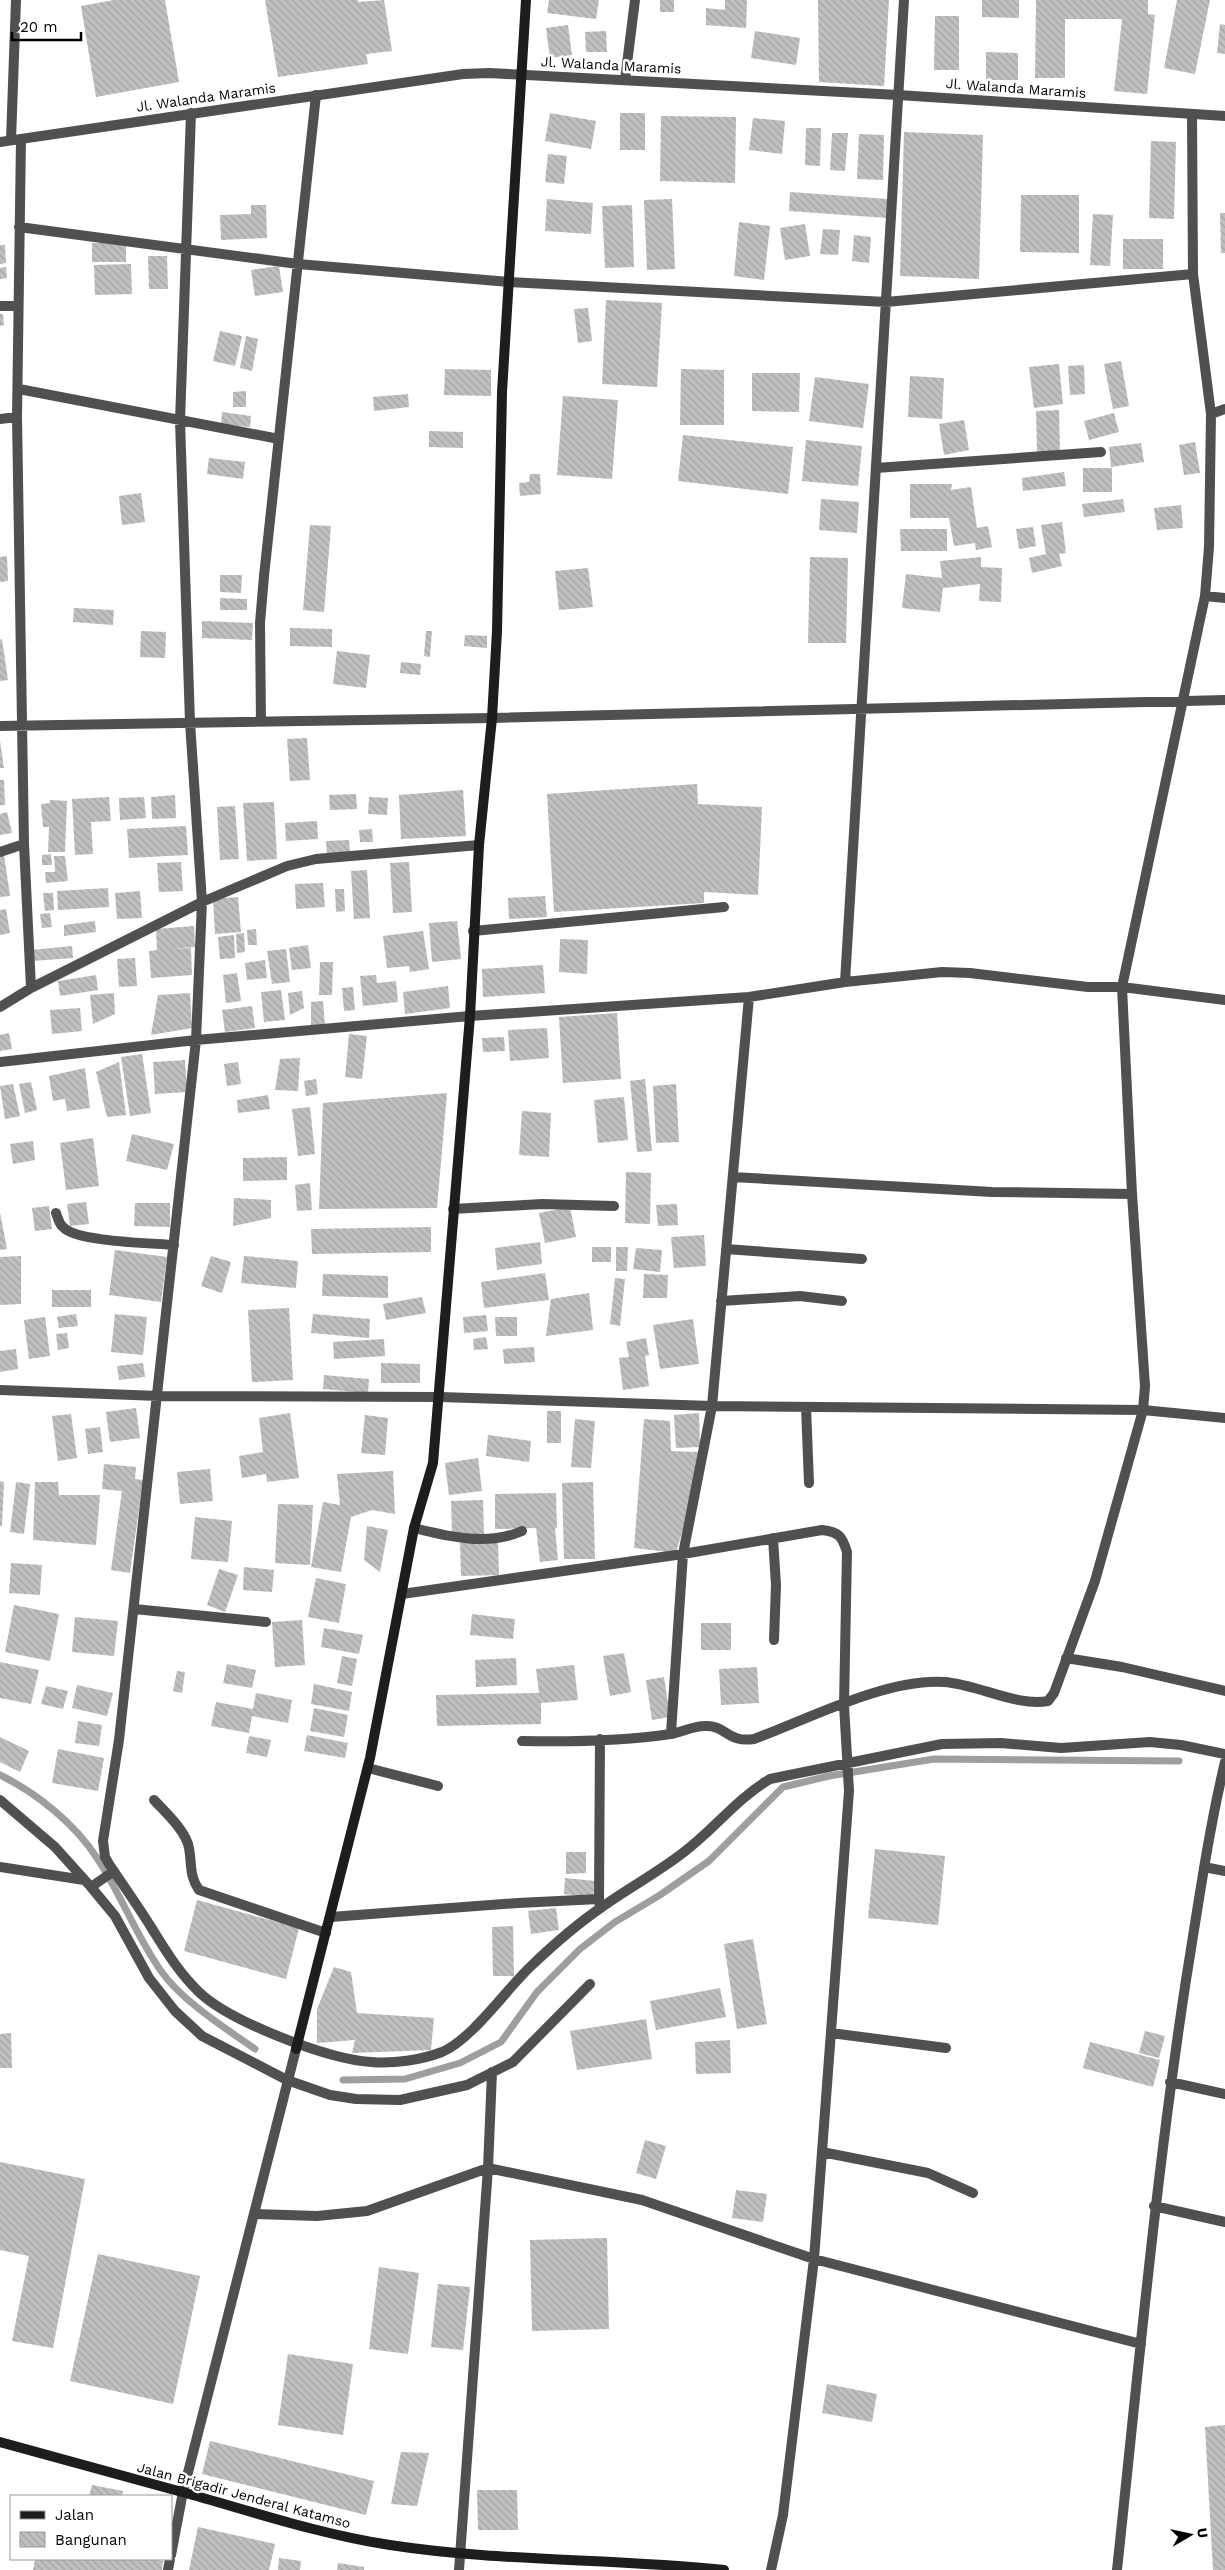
<svg xmlns="http://www.w3.org/2000/svg" width="1225" height="2570" font-family="'Work Sans',sans-serif">
	<style>
		.lines { fill: none; stroke-linecap: round; stroke-linejoin: round }
		.stream { stroke: #9e9e9e; stroke-width: 7 }
		.building { fill: url(#building-back-hatch) }
		.minor { stroke: #505050; stroke-width: 10 }
		.tertiary { stroke: #505050; stroke-width: 10 }
		.secondary { stroke: #1d1d1d; stroke-width: 10 }
		.labels { text-anchor: middle; dominant-baseline: central; stroke-width: 5; stroke-linejoin: round; paint-order: stroke }
		.street-label { font-size: 14px; fill: #000; stroke: #fff }
	</style>
	<defs>
		<pattern id="building-back-hatch" width="6" height="6" patternUnits="userSpaceOnUse" patternTransform="scale(1.25)"><rect width="6" height="6" fill="#c0c0c0"/><path d="M-1 5l2 2M0 0l6 6M5-1l2 2" fill="none" stroke="#a3a3a3"/></pattern>
	</defs>
	<rect width="100%" height="100%" fill="#fff"/>
	<g class="lines">
		<!-- stream -->
		<path class="stream" d="M0,1775C37,1793 75,1824 97,1858C121,1894 136,1936 161,1971C182,2001 225,2028 255,2049
			M343,2080L405,2079L460,2063L501,2042L537,1992L580,1949L615,1922L660,1895L709,1861L783,1787L829,1776L934,1759L1179,1761"/>
	</g>
	<!-- building -->
	<path class="building" d="M114,0H165L179,82L96,97L81,6Z
		M265,0H358V2L384,0L392,51L366,54L368,64L278,77Z
		M549,0H599L596,19L547,13Z
		M660,0H674V12H660Z
		M725,0H747L746,28L706,25V8L725,10Z
		M818,0H889L884,86L819,82Z
		M982,0H1019V18L982,17Z
		M1036,0H1148V14L1155,15L1147,94L1114,91L1122,19H1065V78H1035Z
		M1177,0H1210L1195,74L1164,68Z
		M935,16H959V70H934Z
		M1220,24L1225,25V54L1217,53Z
		M568,25L572,55L550,58L546,28Z
		M606,31L607,52H586L585,32Z
		M755,31L800,38L796,65L751,58Z
		M986,52L1018,53V80H986Z
		M550,113L596,121L591,149L545,141Z
		M620,113H645V150H620Z
		M661,116L736,117L735,183L660,181Z
		M753,118L785,121L782,154L749,150Z
		M806,128H821L820,166L805,165Z
		M904,132L983,135L979,279L900,276Z
		M832,133H848L845,171L830,170Z
		M859,134L884,135L883,180L857,179Z
		M1151,141L1176,142L1174,219L1149,218Z
		M548,154L567,156L564,184L545,182Z
		M790,192L888,199L887,218L789,211Z
		M1021,195H1079V253L1020,252Z
		M547,199L593,203L591,234L545,231Z
		M672,199L675,269L647,270L644,200Z
		M251,205H266L267,238L221,240L220,215L251,214Z
		M632,205L634,267L605,268L602,206Z
		M1220,213H1225V253H1221Z
		M1093,214L1113,215L1110,266L1090,265Z
		M739,222L770,226L764,280L734,276Z
		M805,224L810,256L785,260L780,228Z
		M823,229L840,230L838,255L820,254Z
		M854,235L871,237L869,263L852,261Z
		M1123,239H1163V269H1123Z
		M92,243H126V262H92Z
		M0,245H5L6,263L0,264Z
		M148,256H167L168,289H149Z
		M131,264L132,294L95,295L94,265Z
		M279,266L283,292L255,296L251,270Z
		M6,267L7,278L0,279V268Z
		M606,300L662,303L657,387L602,384Z
		M588,308L592,341L578,343L574,309Z
		M0,314H3L4,325L0,326Z
		M220,331L242,336L235,366L213,361Z
		M246,336L258,339L252,371L240,368Z
		M1121,361L1129,406L1113,409L1104,364Z
		M1059,364L1063,404L1034,408L1029,367Z
		M1084,365L1085,394L1070,395L1068,366Z
		M445,369L491,370V396L444,395Z
		M681,369L724,370V425H680Z
		M752,373H800L799,412L752,411Z
		M910,376L944,378L942,419L908,417Z
		M815,377L869,384L863,428L809,421Z
		M246,391V407H233V392Z
		M408,394L409,407L374,411L373,397Z
		M563,396L618,400L612,479L557,475Z
		M1059,410L1060,452H1037L1036,411Z
		M222,412L251,416L250,427L221,424Z
		M1114,413L1119,432L1089,440L1084,421Z
		M964,420L969,450L944,455L939,424Z
		M429,431L463,432V448L429,447Z
		M683,435L793,447L788,494L678,481Z
		M806,440L862,446L858,486L802,481Z
		M1195,442L1200,473L1184,475L1179,445Z
		M1141,443L1144,462L1111,467L1109,447Z
		M209,458L245,462L243,479L207,474Z
		M1083,468H1112V492H1083Z
		M1064,472L1066,486L1023,491L1022,478Z
		M530,474H540L541,494L520,496L519,483L529,482Z
		M910,484H952L951,490L971,487L977,528L988,526L992,547L976,550L975,543L954,546L949,518H910Z
		M141,493L145,522L122,525L119,496Z
		M821,499L859,502L857,533L819,530Z
		M1123,499L1125,512L1084,517L1082,504Z
		M1181,505L1183,528L1157,530L1154,508Z
		M1062,522L1066,553L1059,554L1062,566L1032,573L1029,558L1046,554L1041,525Z
		M310,525L331,526L324,612L303,610Z
		M1033,527L1036,546L1019,549L1016,529Z
		M900,529H947V551H901Z
		M7,556L8,581L0,582V557Z
		M810,557L848,558L846,643H808Z
		M981,557V567L1002,568L1001,602L979,601L980,584L943,588L940,612L902,608L906,574L942,578L940,561Z
		M588,568L593,607L559,610L555,571Z
		M220,575H242L241,593L220,592Z
		M220,598L247,599V610H220Z
		M74,608L114,610L113,625L73,622Z
		M202,621L253,623L252,640L202,638Z
		M290,628L332,629V647L290,646Z
		M141,631L166,632L165,658L140,657Z
		M426,631H432L430,657L424,656Z
		M465,635L487,636V648L464,646Z
		M2,639L8,680L0,681V640Z
		M337,651L370,655L366,688L333,684Z
		M401,662L421,664L420,675L400,673Z
		M307,738L310,780L290,781L287,739Z
		M0,741L4,768H0Z
		M0,780H4L5,805H0Z
		M697,784L698,804L762,807L758,895L704,892V903L554,912L547,794Z
		M463,790L466,836L401,839L399,795Z
		M356,794L357,809L330,810L329,795Z
		M175,795L176,818L152,819L151,797Z
		M109,797L111,821L91,822L93,854L75,855L72,799Z
		M144,797L146,818L120,820L119,798Z
		M369,797L388,798L387,815L368,814Z
		M50,800L67,801L65,852H48L49,827H43L41,804L50,803Z
		M274,802L277,859L247,861L243,803Z
		M235,806L239,859L220,860L217,807Z
		M7,812L12,833L0,835V814Z
		M317,821L318,839L286,841L285,823Z
		M186,826L188,855L129,858L127,829Z
		M372,829L373,842H360L359,830Z
		M349,840L350,853L327,855L326,841Z
		M51,854L52,865H42V855Z
		M4,855L10,896L0,897V856Z
		M54,856H65L68,881L46,883L45,872H55Z
		M181,862L183,891L159,892L157,863Z
		M409,862L412,912L393,913L390,863Z
		M367,870L370,918L354,919L351,871Z
		M323,883L325,907L296,909L295,884Z
		M108,888L109,907L58,910L57,891Z
		M335,889H344L345,911L336,912Z
		M140,891L142,918L117,919L115,893Z
		M43,893H53L54,910L45,911Z
		M545,896L547,917L509,919L508,898Z
		M238,897L241,932L215,934L213,899Z
		M6,909L10,933L0,935V910Z
		M50,913L52,927L42,928L40,914Z
		M95,921L96,932L64,936V925Z
		M457,921L461,959L432,962L429,923Z
		M194,926L195,947L169,949L191,948L192,975L151,978L149,951L157,950L156,929Z
		M256,929L257,945H248L247,930Z
		M423,931L429,969L410,972L409,966L387,968L383,936Z
		M244,933L245,952L237,953L236,934Z
		M234,935L235,958L220,959L218,937Z
		M560,939L588,940L587,974L559,972Z
		M308,945L311,968L292,970L289,948Z
		M72,946L73,958L32,961L31,950Z
		M286,949L290,982L272,984L267,951Z
		M135,958L137,986L119,987L117,959Z
		M265,960L267,978L247,980L245,963Z
		M320,962H333L332,995H319Z
		M543,965L545,993L483,997L482,969Z
		M237,973L241,1001L226,1003L223,975Z
		M96,975L98,990L60,996L58,981Z
		M376,975L377,983L396,981L398,1002L363,1006L360,976Z
		M448,986L450,1008L405,1014L403,992Z
		M353,987L355,1010L344,1011L342,988Z
		M281,990L285,1020L264,1022L261,992Z
		M302,991L304,1008L290,1015L288,993Z
		M114,993L115,1014L93,1024L90,995Z
		M190,993L192,1028L151,1035L158,995Z
		M323,1001L325,1026H311V1002Z
		M252,1006L255,1028L225,1032L222,1010Z
		M80,1008L82,1031L52,1034L50,1010Z
		M617,1013L621,1079L563,1083L559,1017Z
		M547,1028L549,1058L510,1061L508,1030Z
		M9,1033L12,1049L0,1051V1035Z
		M349,1034L367,1036L362,1079L345,1077Z
		M504,1037L505,1051L483,1052L482,1038Z
		M142,1054L151,1113L130,1116L121,1057Z
		M300,1058L298,1091L275,1090L280,1059Z
		M185,1060L187,1092L155,1094L153,1062Z
		M119,1062L126,1115L107,1117L96,1072Z
		M238,1062L241,1084L227,1086L224,1064Z
		M85,1068L90,1108L67,1111L65,1099L53,1101L49,1076Z
		M316,1079L318,1094L306,1096L304,1081Z
		M645,1079L652,1151L637,1152L630,1081Z
		M31,1082L37,1110L25,1113L19,1084Z
		M13,1084L20,1116L5,1119L0,1086Z
		M676,1084L679,1142L656,1143L653,1086Z
		M447,1093L437,1208L319,1209L323,1103Z
		M268,1095L270,1109L238,1113L237,1100Z
		M624,1097L628,1140L598,1143L594,1100Z
		M310,1107L315,1154L298,1156L292,1109Z
		M522,1111L551,1113L549,1157L519,1155Z
		M132,1134L174,1144L167,1170L126,1161Z
		M93,1138L99,1186L66,1190L60,1143Z
		M33,1141L35,1160L13,1164L10,1144Z
		M287,1157V1180L243,1181V1158Z
		M626,1172L651,1173L650,1224L625,1223Z
		M310,1183L312,1210L297,1211L295,1185Z
		M234,1198L271,1200V1218L233,1226Z
		M86,1202L89,1224L70,1226L67,1204Z
		M135,1203H170V1227L134,1226Z
		M677,1204L678,1225L658,1226L656,1205Z
		M49,1206L52,1229L35,1231L32,1208Z
		M570,1207L576,1237L545,1243L539,1213Z
		M0,1213L7,1249L0,1250Z
		M431,1227V1252L312,1254L311,1229Z
		M704,1235L706,1266L674,1268L671,1237Z
		M540,1242L542,1264L497,1270L495,1248Z
		M592,1247H611V1262H592Z
		M616,1247H628L627,1271H616Z
		M636,1248L662,1250L660,1272L633,1269Z
		M115,1250L167,1257L161,1302L109,1295Z
		M21,1256V1304L0,1305V1257Z
		M211,1256L231,1262L222,1293L201,1286Z
		M244,1256L298,1261L296,1288L241,1283Z
		M545,1273L549,1300L484,1308L481,1282Z
		M323,1274L388,1276V1298L322,1296Z
		M644,1274L668,1275L667,1298H643Z
		M615,1278L625,1279L620,1326L610,1324Z
		M52,1290H91V1307H52Z
		M589,1293L593,1330L546,1336L551,1299Z
		M422,1297L426,1313L386,1320L383,1304Z
		M289,1308L293,1380L252,1382L248,1310Z
		M76,1314L78,1326L59,1328L57,1317Z
		M115,1314L147,1317L143,1355L111,1352Z
		M313,1314L370,1319L369,1338L311,1333Z
		M486,1315L488,1331L464,1333L463,1317Z
		M45,1317L50,1356L29,1359L24,1320Z
		M495,1317H517V1336H496Z
		M693,1319L699,1364L660,1369L653,1325Z
		M67,1333L69,1348L58,1350L56,1334Z
		M486,1337L488,1349L474,1350L473,1339Z
		M646,1338L649,1355L645,1356L649,1386L623,1390L619,1358L629,1357L626,1342Z
		M384,1339L385,1356L334,1359L333,1342Z
		M534,1347L535,1362L504,1364L503,1349Z
		M16,1349L18,1369L0,1372V1351Z
		M143,1363L145,1377L119,1380L117,1366Z
		M381,1363L420,1364V1383H381Z
		M324,1375L369,1379L368,1393L323,1389Z
		M136,1408L140,1438L110,1442L106,1412Z
		M547,1411H561V1443H547Z
		M290,1413L299,1478L267,1482L266,1474L242,1478L239,1456L263,1452L259,1418Z
		M699,1413L700,1447L676,1448L674,1415Z
		M71,1414L77,1458L58,1461L52,1416Z
		M365,1415L388,1418L385,1455L361,1453Z
		M575,1419L595,1421L591,1468L571,1467Z
		M644,1419L670,1421L671,1451L698,1452L693,1493L676,1553L634,1548Z
		M100,1427L103,1452L88,1454L85,1429Z
		M488,1435L531,1441L529,1462L486,1456Z
		M478,1458L482,1491L449,1495L445,1463Z
		M104,1464L136,1467L135,1479L143,1480L130,1573L111,1570L122,1491L102,1489Z
		M210,1469L213,1501L180,1504L177,1472Z
		M393,1471L395,1514L372,1510L351,1517L341,1572L311,1567L323,1502L340,1505L337,1474Z
		M0,1481L4,1482L2,1526H0Z
		M16,1482L30,1484L24,1534L10,1532Z
		M35,1482H58L59,1495H100L96,1545L33,1540Z
		M593,1482L595,1559H564L562,1483Z
		M556,1493L557,1528H555L558,1560L540,1562L536,1528L495,1529V1494Z
		M483,1500L484,1534L452,1535L451,1501Z
		M278,1504L313,1505L310,1565L275,1563Z
		M195,1517L232,1521L228,1562L191,1559Z
		M367,1526L388,1530L380,1572L364,1560Z
		M498,1540L499,1575L461,1576L460,1541Z
		M11,1563L42,1565L40,1595L9,1593Z
		M244,1567L274,1570L272,1592L243,1590Z
		M219,1569L238,1575L225,1612L207,1605Z
		M316,1578L346,1584L339,1623L308,1617Z
		M14,1605L59,1614L50,1661L5,1652Z
		M472,1614L515,1619L513,1639L470,1635Z
		M75,1617L118,1621L114,1656L72,1652Z
		M302,1620L305,1665L275,1667L272,1622Z
		M701,1623H731V1650H701Z
		M324,1628L363,1635L359,1654L321,1647Z
		M624,1653L631,1692L610,1696L603,1656Z
		M342,1656L357,1659L352,1686L337,1683Z
		M516,1658L517,1685L476,1687L475,1660Z
		M0,1662L39,1670L31,1704L0,1698Z
		M227,1664L256,1670L252,1688L223,1683Z
		M574,1665L578,1700L541,1703V1724L437,1726L436,1695L539,1693L536,1669Z
		M757,1667L759,1703L721,1705L719,1669Z
		M177,1671L185,1672L182,1693L173,1691Z
		M664,1677L670,1717L652,1720L646,1680Z
		M314,1684L352,1692L349,1711L311,1704Z
		M77,1685L113,1693L107,1716L72,1708Z
		M46,1686L68,1691L63,1709L41,1704Z
		M256,1693L292,1700L288,1723L252,1716L249,1733L211,1726L216,1702L253,1709Z
		M314,1708L348,1715L344,1737L310,1731Z
		M78,1721L102,1725L99,1746L75,1743Z
		M307,1735L348,1743L345,1758L304,1751Z
		M249,1736L271,1740L267,1757L246,1753Z
		M0,1737L29,1751L20,1772L0,1762Z
		M58,1749L104,1758L98,1791L52,1783Z
		M875,1849L945,1856L938,1925L868,1918Z
		M566,1852H586V1873L566,1874Z
		M565,1878L595,1881L593,1897L564,1894Z
		M197,1900L299,1928L286,1979L184,1951Z
		M556,1908L559,1930L531,1934L528,1911Z
		M513,1926L514,1976H493L492,1927Z
		M753,1939L767,2024L737,2029L724,1944Z
		M334,1967L351,1972L357,2013L434,2018L431,2050L352,2053L355,2040L317,2043V2009Z
		M720,1988L726,2017L656,2030L650,2001Z
		M646,2019L652,2059L577,2070L570,2031Z
		M1145,2031L1165,2036L1159,2058L1139,2053Z
		M11,2033L12,2068H0V2034Z
		M730,2040L731,2073L696,2074L695,2042Z
		M1090,2042L1160,2060L1153,2087L1083,2068Z
		M645,2140L666,2146L656,2179L636,2173Z
		M0,2162L85,2179L53,2348L12,2341L29,2256L0,2250Z
		M736,2190L767,2194L763,2222L732,2218Z
		M607,2238L609,2329L532,2331L530,2240Z
		M98,2254L200,2276L173,2404L70,2381Z
		M379,2267L419,2273L408,2354L369,2349Z
		M438,2284L470,2287L463,2350L431,2347Z
		M288,2354L353,2364L343,2435L278,2425Z
		M827,2384L877,2394L872,2422L822,2413Z
		M1225,2425V2570H1213L1205,2427Z
		M210,2441L374,2481L366,2515L202,2474Z
		M401,2452L429,2453L417,2506L391,2504Z
		M92,2485L123,2491L122,2496H89Z
		M477,2490H517L518,2530H478Z
		M198,2527L275,2544L269,2570H189Z
		M279,2558L301,2561L300,2570H278Z
		M35,2559H149L163,2561L162,2570H33Z
		M338,2563L364,2567V2570H337Z"/>
	<g class="lines">
		<!-- minor -->
		<path class="minor" d="M625,80L635,0
			M191,113L180,421L190,722L202,902L196,1040L119,1740L103,1841L105,1857L109,1864C123,1885 138,1906 151,1927C166,1951 179,1973 199,1992C231,2022 327,2059 371,2062C393,2064 421,2060 442,2052C471,2040 506,1990 530,1967C552,1946 577,1924 602,1907C627,1889 655,1874 680,1855C712,1832 735,1800 770,1779L942,1744L1001,1743L1061,1748L1150,1742L1181,1745L1225,1754
			M21,139L17,417L24,844L31,988
			M11,140L16,0
			M19,227L298,264L509,282L886,302L1193,274
			M0,306H17
			M19,389L279,439
			M1211,414L1225,409
			M0,419L17,417
			M876,468L1101,452
			M1205,596L1225,598
			M261,722L260,623L264,576L316,95
			M0,726L492,718L1225,700
			M0,852L24,844
			M473,931L724,907
			M845,982L904,0
			M0,1007L31,988L202,902L287,866L316,859L479,845
			M0,1062L196,1040L470,1016L749,997L845,982L942,972L970,973L1088,987H1122L1225,1000
			M733,1177L992,1192L1132,1194
			M453,1209L542,1204L614,1206
			M56,1213C58,1218 59,1224 63,1227C76,1242 152,1243 174,1245
			M726,1249L862,1259
			M721,1301L800,1296L842,1301
			M0,1390L159,1396L440,1397L712,1406L1143,1410L1225,1418
			M806,1407L809,1483
			M414,1528C449,1537 488,1546 522,1531
			M773,1538L776,1585L774,1640
			M402,1594L683,1554L822,1530C839,1532 842,1536 847,1552L844,1705L849,1791L822,2152L814,2259L783,2515L771,2570
			M134,1609L266,1622
			M1066,1658L1122,1667L1225,1691
			M671,1733L683,1554L712,1406L749,997
			M522,1741C571,1742 623,1741 671,1734C682,1732 693,1726 705,1726C726,1725 727,1743 754,1739C808,1719 887,1678 944,1682C977,1684 1017,1707 1048,1701L1054,1693L1095,1581L1143,1410L1145,1386L1132,1194L1122,987L1205,596L1209,547L1211,414L1193,274L1192,114
			M368,1768L438,1786
			M0,1800L55,1847L91,1887L115,1916L149,1978L175,2011L202,2036L287,2080L330,2095L356,2099L400,2100L467,2085L513,2062L590,1984
			M154,1800C166,1813 186,1831 189,1848C192,1864 189,1876 199,1890L326,1933
			M0,1867L84,1880
			M1204,1867L1225,1871
			M91,1887L114,1871
			M599,1899L600,1739
			M331,1917L518,1903L599,1899L600,1908
			M831,2033L946,2048
			M1170,2082L1225,2094
			M822,2152L928,2173L973,2193
			M1154,2206L1225,2222
			M255,2214L317,2216L367,2211L488,2168L642,2200L814,2259L1141,2344
			M171,2555L183,2492
			M168,2570L170,2559
			M459,2570L488,2168L492,2072
			M1117,2570C1138,2373 1156,2176 1186,1980C1198,1907 1208,1833 1225,1762"/>
		<!-- tertiary -->
		<path class="tertiary" d="M0,142L463,74L489,73L898,95L1225,116
			M183,2492L296,2049"/>
		<!-- secondary -->
		<path class="secondary" d="M296,2049L370,1758L414,1528L433,1463L470,1016L479,845L492,718L497,631L502,392L526,0
			M0,2442C60,2459 121,2475 182,2492C251,2511 318,2534 390,2545C500,2562 613,2558 724,2570"/>
	</g>
	<g class="labels">
		<!-- street labels -->
		<g class="street-label">
			<text transform="translate(611 65) rotate(3)">Jl. Walanda Maramis</text>
			<text transform="translate(1016 88) rotate(4)">Jl. Walanda Maramis</text>
			<text transform="translate(206 97) rotate(-8)">Jl. Walanda Maramis</text>
			<text transform="translate(244 2495) rotate(15)">Jalan Brigadir Jenderal Katamso</text>
		</g>
	</g>
	<!-- legend -->
	<rect x="10" y="2495" width="162" height="65" fill="#ffffff" stroke="#999999"/>
	<rect x="20" y="2511" width="25" height="8" fill="#1d1d1d" stroke="#999999"/>
	<text x="55" y="2520" font-size="15" fill="#000000">Jalan</text>
	<rect x="20" y="2532" width="25" height="15" fill="url(#building-back-hatch)" stroke="#999999"/>
	<text x="55" y="2545" font-size="15" fill="#000000">Bangunan</text>
	<!-- north arrow -->
	<g transform="translate(1190 2535) rotate(81)" stroke="#ffffff" stroke-width="4" paint-order="stroke">
	<path d="M0-4L9 19L0 12L-9 19Z" fill="#000000"/>
	<text y="-8" font-size="14" font-weight="bold" text-anchor="middle" fill="#000000">U</text>
	</g>
	<!-- scale -->
	<path d="M12 32v8h69v-8" fill="none" stroke="#000000" stroke-width="2.5"/>
	<text x="20" y="32" font-size="15" fill="#000000" stroke="#ffffff" stroke-width="4" paint-order="stroke">20 m</text>
</svg>
